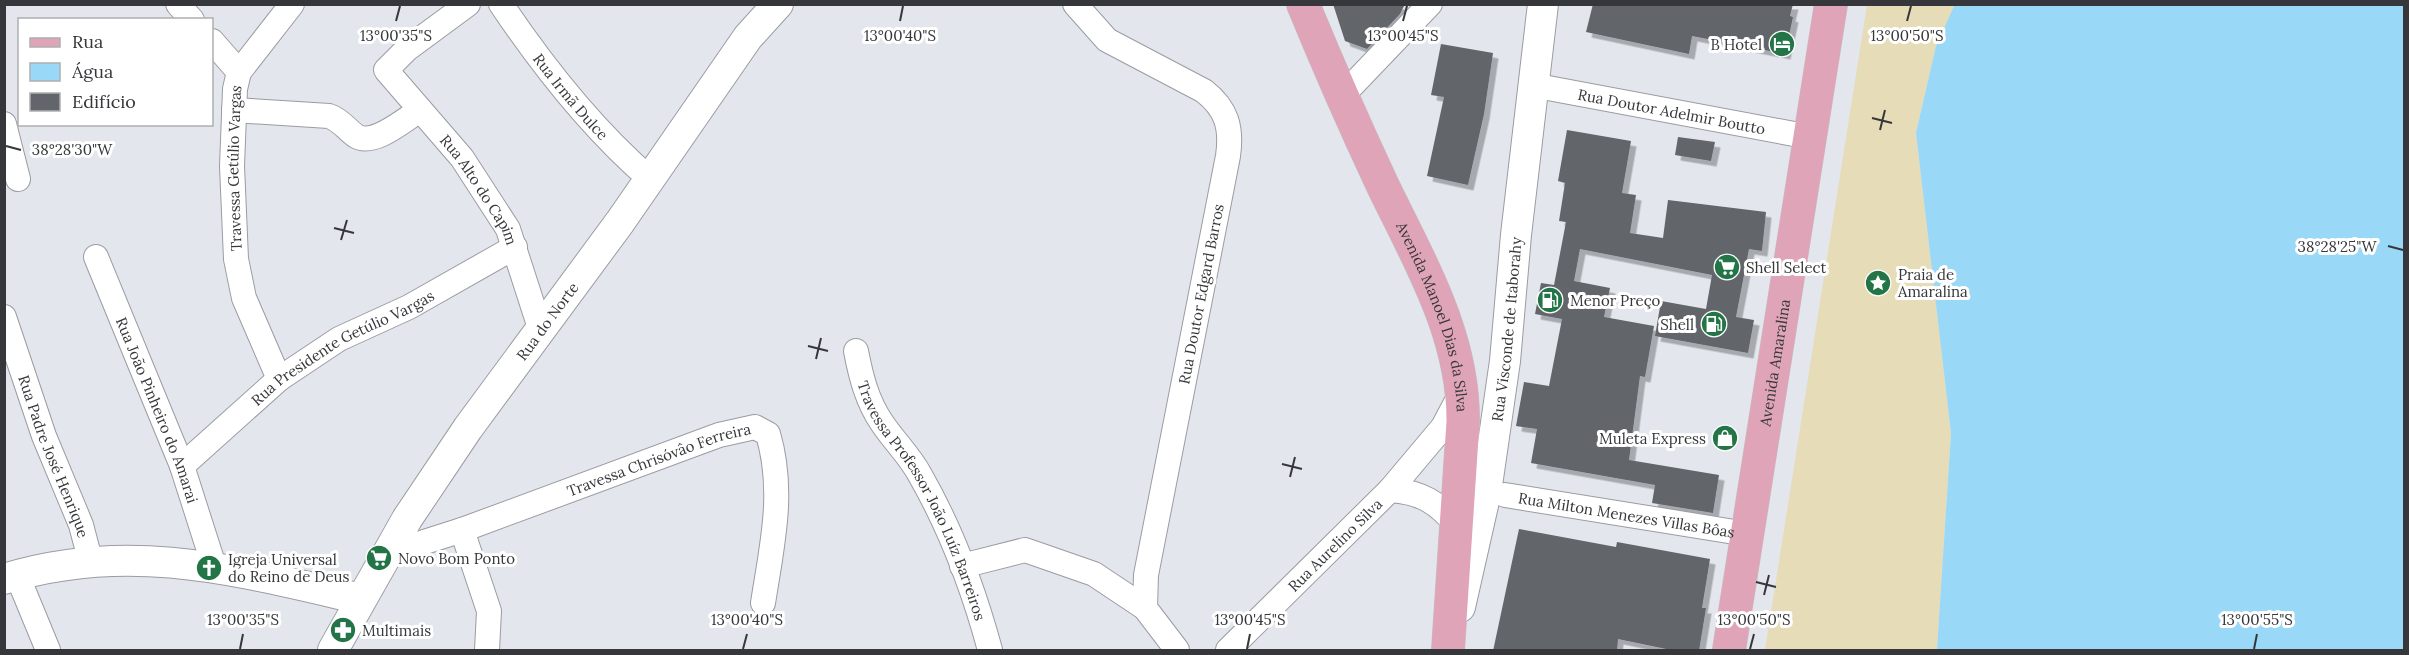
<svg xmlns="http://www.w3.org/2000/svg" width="2409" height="655" font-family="Lora,serif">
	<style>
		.sand { fill: #e6dcb7 }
		.water { fill: #9ad8f7 }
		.building { fill: #62656b; filter: url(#shadow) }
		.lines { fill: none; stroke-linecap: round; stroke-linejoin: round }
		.minor-casing { stroke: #999ca2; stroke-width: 26 }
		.tertiary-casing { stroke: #999ca2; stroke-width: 32 }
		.primary-casing { stroke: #c3c3c4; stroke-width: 34 }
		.minor { stroke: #fff; stroke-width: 24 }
		.tertiary { stroke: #fff; stroke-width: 30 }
		.primary { stroke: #dfa4b7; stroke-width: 33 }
		.ticks { fill: none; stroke: #36373a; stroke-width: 2 }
		.labels { text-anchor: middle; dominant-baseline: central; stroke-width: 6; stroke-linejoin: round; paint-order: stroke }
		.poi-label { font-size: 15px; fill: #36373a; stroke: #fff; text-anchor: start }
		.street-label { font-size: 15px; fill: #36373a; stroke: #fff }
		.ticks-label { font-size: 15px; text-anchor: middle; fill: #36373a; stroke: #fff; stroke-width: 6; stroke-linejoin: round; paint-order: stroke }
	</style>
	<defs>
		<filter id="shadow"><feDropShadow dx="5.5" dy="5.5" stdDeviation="0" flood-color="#0004"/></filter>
	</defs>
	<rect width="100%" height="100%" fill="#e3e6ed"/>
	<!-- sand -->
	<path class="sand" d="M1867,5H1955L1936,46L1916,133L1951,433L1937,650H1765Z"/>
	<!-- water -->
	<path class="water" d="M1955,4L2404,5V650H1937L1951,433L1916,133L1936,46Z"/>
	<!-- building -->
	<path class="building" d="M1333,4H1405L1400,14L1367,49L1345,41Z
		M1593,4H1793L1790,16L1793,17L1785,54L1692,36L1689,54L1586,32Z
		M1441,44L1493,53L1484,114L1468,185L1427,176L1444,97L1431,95Z
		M1567,130L1631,141L1622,193L1636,195L1630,233L1663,238L1668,200L1766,212L1762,251L1749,249L1736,317L1754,320L1748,353L1655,336L1661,301L1706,309L1712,275L1580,249L1574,281L1610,288L1604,317L1654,326L1645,377L1640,376L1629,460L1719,475L1713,513L1652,503L1655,485L1531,463L1537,429L1516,426L1524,382L1549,386L1562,319L1535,314L1541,283L1554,285L1566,222L1559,221L1565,183L1558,181Z
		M1678,137L1715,142L1711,161L1675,155Z
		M1519,529L1616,547L1617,542L1710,559L1702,608H1706L1699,651H1676L1618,639L1617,651H1493Z"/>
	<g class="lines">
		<!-- minor casing -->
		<g class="minor-casing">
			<g id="minor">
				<path d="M178,4L192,20"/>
				<path id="s1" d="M468,4L407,49L386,70L462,158L508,229L540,328"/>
				<path id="s2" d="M501,4C544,68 592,129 650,179"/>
				<path d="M1075,4L1107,40L1204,91C1227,109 1232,128 1228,156L1146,575L1145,608L1177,650"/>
				<path d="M212,41L239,72"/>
				<path id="s3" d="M1532,85L1810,137"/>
				<path d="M1341,97L1430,4"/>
				<path d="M234,110L329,116C341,120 346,129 356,136C374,147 405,119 420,110"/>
				<path d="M4,124L18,179"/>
				<path id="s4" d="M96,257L182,466L214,566"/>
				<path id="s5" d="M4,317L44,436L81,525L91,563"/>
				<path id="s6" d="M856,351C861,377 867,401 882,423C894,441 910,456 920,475C951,529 974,591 990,650"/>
				<path id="s7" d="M279,379L244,298L236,259L232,166L235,89L239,72L292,4"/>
				<path id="s8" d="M182,466L279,379L339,339L409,307L515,247"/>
				<path d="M1390,490C1421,492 1438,502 1458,527"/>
				<path id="s9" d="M1505,495L1747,534"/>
				<path d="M462,530L489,611L487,650"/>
				<path id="s10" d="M387,554L462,530L719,435L755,427L768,434C785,492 772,545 763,603"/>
				<path d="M962,566L1025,550L1094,574L1145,608"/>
				<path d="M17,575L48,650"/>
				<path id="s11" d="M1228,650L1390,490L1443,427L1461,393"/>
			</g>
		</g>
		<!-- tertiary casing -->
		<g class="tertiary-casing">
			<g id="tertiary">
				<path d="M4,579C129,540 239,571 361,599"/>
				<path id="s12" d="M1460,607L1486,492L1505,361L1516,235L1543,4"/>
				<path id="s13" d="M333,650L407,519L468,428L620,222L748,37L778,4"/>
			</g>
		</g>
		<!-- primary casing -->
		<g class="primary-casing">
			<g id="primary">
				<path id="s14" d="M1303,4C1328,65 1354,124 1382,184C1419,261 1464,335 1463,422L1448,650"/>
				<path id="s15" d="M1729,650L1831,4"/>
			</g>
		</g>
		<!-- minor -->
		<use href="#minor" class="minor"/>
		<!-- tertiary -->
		<use href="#tertiary" class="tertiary"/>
		<!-- primary -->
		<use href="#primary" class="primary"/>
	</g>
	<!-- ticks -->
	<path class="ticks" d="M396,21L400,6M900,21L903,6M1403,21L1407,6M1907,21L1911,6M1872,118L1892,123M1880,130L1885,110M6,146L21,150M334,228L354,233M341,240L347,220M2388,246L2403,250M808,346L828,351M816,359L821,338M1282,464L1302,469M1290,477L1295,457M1756,582L1776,587M1764,595L1769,575M240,649L243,634M743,649L747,634M1247,649L1250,634M1750,649L1754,634M2254,649L2257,634"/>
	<!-- icons -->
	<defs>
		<g id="hotel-disc" transform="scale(1.35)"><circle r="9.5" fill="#237547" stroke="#fff"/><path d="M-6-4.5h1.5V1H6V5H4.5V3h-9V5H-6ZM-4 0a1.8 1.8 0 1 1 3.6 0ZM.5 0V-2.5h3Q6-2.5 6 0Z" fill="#fff"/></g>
		<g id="supermarket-disc" transform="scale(1.35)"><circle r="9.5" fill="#237547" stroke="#fff"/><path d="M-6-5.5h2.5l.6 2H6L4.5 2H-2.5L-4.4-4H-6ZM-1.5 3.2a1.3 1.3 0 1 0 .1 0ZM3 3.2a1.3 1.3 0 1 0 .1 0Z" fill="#fff"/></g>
		<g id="sight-disc" transform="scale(1.35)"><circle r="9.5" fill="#237547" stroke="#fff"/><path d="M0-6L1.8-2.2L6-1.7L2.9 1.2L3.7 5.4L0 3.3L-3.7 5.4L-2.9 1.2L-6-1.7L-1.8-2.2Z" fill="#fff"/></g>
		<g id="fuel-disc" transform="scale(1.35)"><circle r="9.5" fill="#237547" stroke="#fff"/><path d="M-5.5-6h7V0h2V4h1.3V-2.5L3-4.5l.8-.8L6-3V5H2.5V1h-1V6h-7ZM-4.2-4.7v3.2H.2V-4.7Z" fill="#fff"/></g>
		<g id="shop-disc" transform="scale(1.35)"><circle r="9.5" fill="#237547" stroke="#fff"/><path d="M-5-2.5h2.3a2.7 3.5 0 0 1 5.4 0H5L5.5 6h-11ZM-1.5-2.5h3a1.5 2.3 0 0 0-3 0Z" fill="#fff"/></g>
		<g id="church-disc" transform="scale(1.35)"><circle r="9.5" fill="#237547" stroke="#fff"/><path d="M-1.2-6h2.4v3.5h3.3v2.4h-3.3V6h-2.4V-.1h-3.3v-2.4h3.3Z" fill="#fff"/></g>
		<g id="pharmacy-disc" transform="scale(1.35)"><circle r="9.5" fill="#237547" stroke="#fff"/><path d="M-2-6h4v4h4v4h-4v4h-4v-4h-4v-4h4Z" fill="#fff"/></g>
	</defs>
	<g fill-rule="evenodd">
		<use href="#hotel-disc" x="1782" y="44"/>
		<use href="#supermarket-disc" x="1727" y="267"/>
		<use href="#sight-disc" x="1878" y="283"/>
		<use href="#fuel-disc" x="1550" y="300"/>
		<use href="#fuel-disc" x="1714" y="324"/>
		<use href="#shop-disc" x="1725" y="438"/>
		<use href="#supermarket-disc" x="379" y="558"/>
		<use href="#church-disc" x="209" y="568"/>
		<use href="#pharmacy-disc" x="343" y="630"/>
	</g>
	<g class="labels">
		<!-- poi labels -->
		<g class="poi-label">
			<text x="1762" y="44" text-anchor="end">B Hotel</text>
			<text x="1746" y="267">Shell Select</text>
			<text x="1898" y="274">Praia de<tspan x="1898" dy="17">Amaralina</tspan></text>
			<text x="1570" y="300">Menor Preço</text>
			<text x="1694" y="324" text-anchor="end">Shell</text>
			<text x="1706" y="438" text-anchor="end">Muleta Express</text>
			<text x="398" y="558">Novo Bom Ponto</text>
			<text x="228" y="559">Igreja Universal<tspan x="228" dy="17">do Reino de Deus</tspan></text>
			<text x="362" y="630">Multimais</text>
		</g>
		<!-- street labels -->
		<g class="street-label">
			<text stroke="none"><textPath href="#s2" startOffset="116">Rua Irmã Dulce</textPath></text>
			<text stroke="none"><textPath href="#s3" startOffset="142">Rua Doutor Adelmir Boutto</textPath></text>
			<text stroke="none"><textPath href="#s7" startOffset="219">Travessa Getúlio Vargas</textPath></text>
			<text stroke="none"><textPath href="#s1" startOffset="258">Rua Alto do Capim</textPath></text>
			<text transform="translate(1201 294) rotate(-79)">Rua Doutor Edgard Barros</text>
			<text stroke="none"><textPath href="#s14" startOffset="340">Avenida Manoel Dias da Silva</textPath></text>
			<text stroke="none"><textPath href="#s13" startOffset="393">Rua do Norte</textPath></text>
			<text stroke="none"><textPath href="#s12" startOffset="282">Rua Visconde de Itaborahy</textPath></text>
			<text stroke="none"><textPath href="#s8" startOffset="201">Rua Presidente Getúlio Vargas</textPath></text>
			<text stroke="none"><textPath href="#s15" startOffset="291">Avenida Amaralina</textPath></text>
			<text stroke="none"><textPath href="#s4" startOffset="165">Rua João Pinheiro do Amarai</textPath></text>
			<text stroke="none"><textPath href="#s5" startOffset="148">Rua Padre José Henrique</textPath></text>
			<text stroke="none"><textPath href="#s10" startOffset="288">Travessa Chrisóvâo Ferreira</textPath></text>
			<text stroke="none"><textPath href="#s6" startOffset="165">Travessa Professor João Luíz Barreiros</textPath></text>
			<text stroke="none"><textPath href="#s9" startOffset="123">Rua Milton Menezes Villas Bôas</textPath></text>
			<text stroke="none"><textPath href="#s11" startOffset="150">Rua Aurelino Silva</textPath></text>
		</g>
	</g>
	<g class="ticks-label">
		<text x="396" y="41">13°00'35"S</text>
		<text x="900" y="41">13°00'40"S</text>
		<text x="1403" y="41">13°00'45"S</text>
		<text x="1907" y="41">13°00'50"S</text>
		<text x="72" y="155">38°28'30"W</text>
		<text x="2337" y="252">38°28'25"W</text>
		<text x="243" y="625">13°00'35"S</text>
		<text x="747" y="625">13°00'40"S</text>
		<text x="1250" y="625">13°00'45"S</text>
		<text x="1754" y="625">13°00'50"S</text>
		<text x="2257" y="625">13°00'55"S</text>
	</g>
	<!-- border -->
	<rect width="2409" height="655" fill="none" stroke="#36373a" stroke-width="12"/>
	<!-- legend -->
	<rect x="18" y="18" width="195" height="108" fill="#ffffff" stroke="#afafb0" stroke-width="1.5"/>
	<rect x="30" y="38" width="30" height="9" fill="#dfa4b7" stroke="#afafb0" stroke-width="1.5"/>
	<text x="72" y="48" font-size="18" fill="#36373a">Rua</text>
	<rect x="30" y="63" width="30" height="18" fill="#9ad8f7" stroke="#afafb0" stroke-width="1.5"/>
	<text x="72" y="78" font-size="18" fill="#36373a">Água</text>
	<rect x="30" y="93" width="30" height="18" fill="#62656b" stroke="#afafb0" stroke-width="1.5"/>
	<text x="72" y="108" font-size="18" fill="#36373a">Edifício</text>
</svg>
